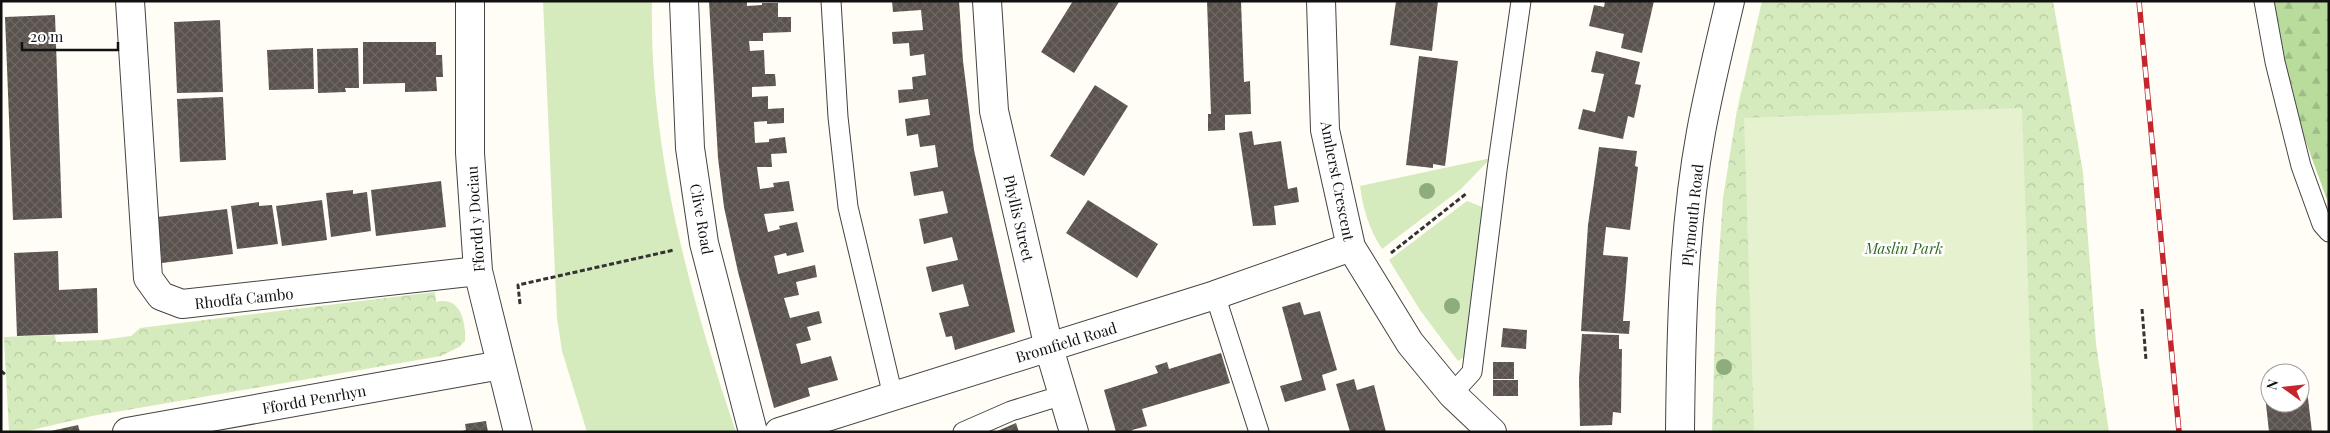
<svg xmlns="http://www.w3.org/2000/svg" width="2330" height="433" font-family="'Playfair Display',serif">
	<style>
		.grass { fill: #d5ebbd }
		.forest { fill: url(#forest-firs) }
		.park { fill: url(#park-crowns) }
		.pitch { fill: #e6f2cf }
		.building { fill: url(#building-cross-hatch) }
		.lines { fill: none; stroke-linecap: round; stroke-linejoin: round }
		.service-casing { stroke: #444; stroke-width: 21 }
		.minor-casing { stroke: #444; stroke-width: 30 }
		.path { stroke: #333; stroke-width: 3; stroke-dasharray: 5 2.5; stroke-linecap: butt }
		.service { stroke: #fff; stroke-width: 19 }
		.minor { stroke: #fff; stroke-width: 28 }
		.rail-casing { stroke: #c4262e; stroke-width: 5.5 }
		.rail { stroke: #fff; stroke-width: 4; stroke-dasharray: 11; stroke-linecap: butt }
		.tree { fill: #8dad7f }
		.labels { text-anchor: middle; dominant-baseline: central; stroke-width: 5; stroke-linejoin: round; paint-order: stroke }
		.street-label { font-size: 15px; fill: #111; stroke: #fff }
		.park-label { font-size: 15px; font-style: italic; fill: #2f6b1f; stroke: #fff }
	</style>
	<defs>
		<pattern id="forest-firs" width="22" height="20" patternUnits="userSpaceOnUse" patternTransform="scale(1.25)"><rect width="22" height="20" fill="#b9dc9c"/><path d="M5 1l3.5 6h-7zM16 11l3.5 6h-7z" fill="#9ebc85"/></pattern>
		<pattern id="park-crowns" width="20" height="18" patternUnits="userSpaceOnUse" patternTransform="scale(1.25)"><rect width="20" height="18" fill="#d5ebbd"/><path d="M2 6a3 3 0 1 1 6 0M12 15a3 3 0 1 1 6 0" fill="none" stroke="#b6c8a1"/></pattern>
		<pattern id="building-cross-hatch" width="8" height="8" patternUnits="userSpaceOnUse" patternTransform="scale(1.25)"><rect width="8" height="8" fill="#5a524d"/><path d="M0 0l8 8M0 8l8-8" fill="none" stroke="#6d6662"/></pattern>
	</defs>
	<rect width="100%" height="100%" fill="#fffdf5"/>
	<!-- grass -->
	<path class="grass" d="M543,1H652C649,148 689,294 736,432H587L562,351L557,318Z
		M1491,158L1461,189L1382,249C1369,229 1363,209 1360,186Z
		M1467,201L1485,208L1466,356L1458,361L1420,310L1389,260Z"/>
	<!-- forest -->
	<path class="forest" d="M2270,1H2329V205L2300,126Z"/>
	<!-- park -->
	<path class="park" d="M1762,1H2053L2083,173L2096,344L2109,432H1712L1716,299L1723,198L1737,110Z
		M435,292L436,302C461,296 466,322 465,341L459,347L441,356L92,416L23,432H9L4,337L55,335L56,342L101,340L131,336L140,328Z"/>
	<!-- pitch -->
	<path class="pitch" d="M2022,108L2033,432H1754L1744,118Z"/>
	<!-- building -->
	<path class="building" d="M709,1H747V6L762,5V3H778V17H791V32L763,33V41H749L750,51L764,50L765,74H775L776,86L752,87V97L768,96V109L784,108V123L767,124V121L754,122L755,143L769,142V139L785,137L787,153L771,154L772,167H757L760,189L774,187L773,183L789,181L794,211L764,214L768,232L780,229L779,226L797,222L804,252L787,256L786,253L774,256L778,274L815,265L817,277L796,282L799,295L784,298L790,318L819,311L822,323L807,327L811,340L796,344L799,354L801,364L831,356L838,380L808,388L810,396L774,408L738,272L724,207L718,158Z
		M892,1H959L963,61L974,150L1015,332L955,350L952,336L946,337L939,313L969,306L963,284L932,292L926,267L958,260L952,237L924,244L919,219L948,213L943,191L914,196L910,172L938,167L935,145L920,147L918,134L907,136L905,119L930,115L928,99L899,103L898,90L913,89L912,77L926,75L924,54L910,56L909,43L893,44L892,32L923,30L921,10L893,12Z
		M1073,1L1119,2L1074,73L1041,52Z
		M1207,1H1241L1244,82L1250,81L1251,114L1225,115V130L1208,131V114H1211Z
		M1396,1H1438L1432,51L1390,45Z
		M1605,1H1654L1642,53L1621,48L1624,34L1589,26L1594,5L1604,7Z
		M55,15L62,218L13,220L5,17Z
		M220,20L223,92L177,93L174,22Z
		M363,42H436V55H442L443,77H436L437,91L405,92V83L363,84Z
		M313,48L314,89L269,90L267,50Z
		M358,48L359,88H345L346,92L318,93L317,49Z
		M1596,51L1640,62L1635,84L1641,85L1634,118L1628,116L1623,139L1578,129L1583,109L1595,112L1604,74L1591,72Z
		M1419,56L1458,61L1445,166L1433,164V168L1406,165Z
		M1095,85L1128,106L1084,176L1050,156Z
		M223,97L226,160L180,162L177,99Z
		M1252,131L1254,145L1281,141L1288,189L1297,187L1299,202L1274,206L1276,225L1253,226L1239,133Z
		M1599,147L1637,151L1635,166L1638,167L1630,230L1606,227L1603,255L1628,257L1623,321H1630L1629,334L1581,331L1588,225Z
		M441,181L446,227L376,236L371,190Z
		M353,190V194L367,192L371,231L331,237L326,193Z
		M322,200L327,240L282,246L276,206Z
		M1088,200L1158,244L1137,278L1066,233Z
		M259,202V206L272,205L278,244L237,249L231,206Z
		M227,209L233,254L162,263L157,217Z
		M58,251L59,290L97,288L98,333L17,336L14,253Z
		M1300,302L1304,315L1320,311L1337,370L1322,375L1326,390L1285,402L1280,386L1302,380L1282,307Z
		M1503,328L1527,330L1526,349L1501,347Z
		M1582,334L1619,335V349H1622L1621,413L1613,412L1612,425L1580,426L1579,379Z
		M1221,353L1230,383L1142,409L1147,426L1132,430V432H1116L1104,390L1158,373L1155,366L1167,362L1169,369Z
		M1493,362H1514V379H1493Z
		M1354,379L1357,390L1374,385L1386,432H1350L1336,384Z
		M1493,380H1518V396H1493Z
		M2307,390L2312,432H2269L2265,395H2270V403H2300V391Z
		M486,421L488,432H459L466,430L465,424Z
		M1016,423L1019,432H995Z
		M78,425L80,432H51V431Z"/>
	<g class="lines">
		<!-- service casing -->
		<g class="service-casing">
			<path id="service" d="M831,1L838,117L848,207L893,396
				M2264,1L2275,62L2301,166L2322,224L2329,232
				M1215,295L1259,432
				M1452,394L1472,372L1497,170L1521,1
				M963,432L1011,411L1063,395"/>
		</g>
		<!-- minor casing -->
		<g class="minor-casing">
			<path id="minor" d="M130,1L148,278L161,296L182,304L478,271
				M470,1V153L478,271L518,432
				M684,1L690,148L704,243L753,432
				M987,1L994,111L1049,348L1074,432
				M1321,1L1325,130L1351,247L1410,343L1452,394L1492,432
				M127,432L501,365
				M779,432L1215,295L1351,247
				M1680,432C1681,332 1683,230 1701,132C1709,88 1720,44 1730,1"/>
		</g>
		<!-- path -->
		<path class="path" d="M1391,253L1467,193
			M520,304L518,285L674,250
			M2142,309L2146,360
			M1,371L6,375"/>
		<!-- service -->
		<use href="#service" class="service"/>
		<!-- minor -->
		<use href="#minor" class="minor"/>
		<!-- rail casing -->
		<g class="rail-casing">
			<path id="rail" d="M2139,1L2179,432"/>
		</g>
		<!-- rail -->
		<use href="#rail" class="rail"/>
	</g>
	<!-- trees -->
	<g class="tree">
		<circle cx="1427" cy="191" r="8"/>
		<circle cx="1452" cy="306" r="8"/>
		<circle cx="1724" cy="367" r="8"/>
	</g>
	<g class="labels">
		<!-- street labels -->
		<g class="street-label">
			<text transform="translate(1338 181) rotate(79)">Amherst Crescent</text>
			<text transform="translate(1692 215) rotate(-84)">Plymouth Road</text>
			<text transform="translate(1019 218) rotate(77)">Phyllis Street</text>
			<text transform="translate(475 219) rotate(-94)">Ffordd y Dociau</text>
			<text transform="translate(702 219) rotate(80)">Clive Road</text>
			<text transform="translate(244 298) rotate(-6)">Rhodfa Cambo</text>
			<text transform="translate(1066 342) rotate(-17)">Bromfield Road</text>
			<text transform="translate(314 399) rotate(-10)">Ffordd Penrhyn</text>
		</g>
		<!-- park labels -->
		<g class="park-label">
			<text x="1904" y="248">Maslin Park</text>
		</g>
	</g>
	<!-- border -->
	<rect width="2330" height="433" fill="none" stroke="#111111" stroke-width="5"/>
	<!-- north arrow -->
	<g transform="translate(2285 388) rotate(285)"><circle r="24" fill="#ffffff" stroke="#a0a0a0"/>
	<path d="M0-4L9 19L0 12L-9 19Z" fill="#c4262e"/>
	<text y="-8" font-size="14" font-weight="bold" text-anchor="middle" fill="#111111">N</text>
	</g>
	<!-- scale -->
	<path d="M22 42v8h96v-8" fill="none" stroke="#111111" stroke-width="2.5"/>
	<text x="30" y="42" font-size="15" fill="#111111" stroke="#ffffff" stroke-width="4" paint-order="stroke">20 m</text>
</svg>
